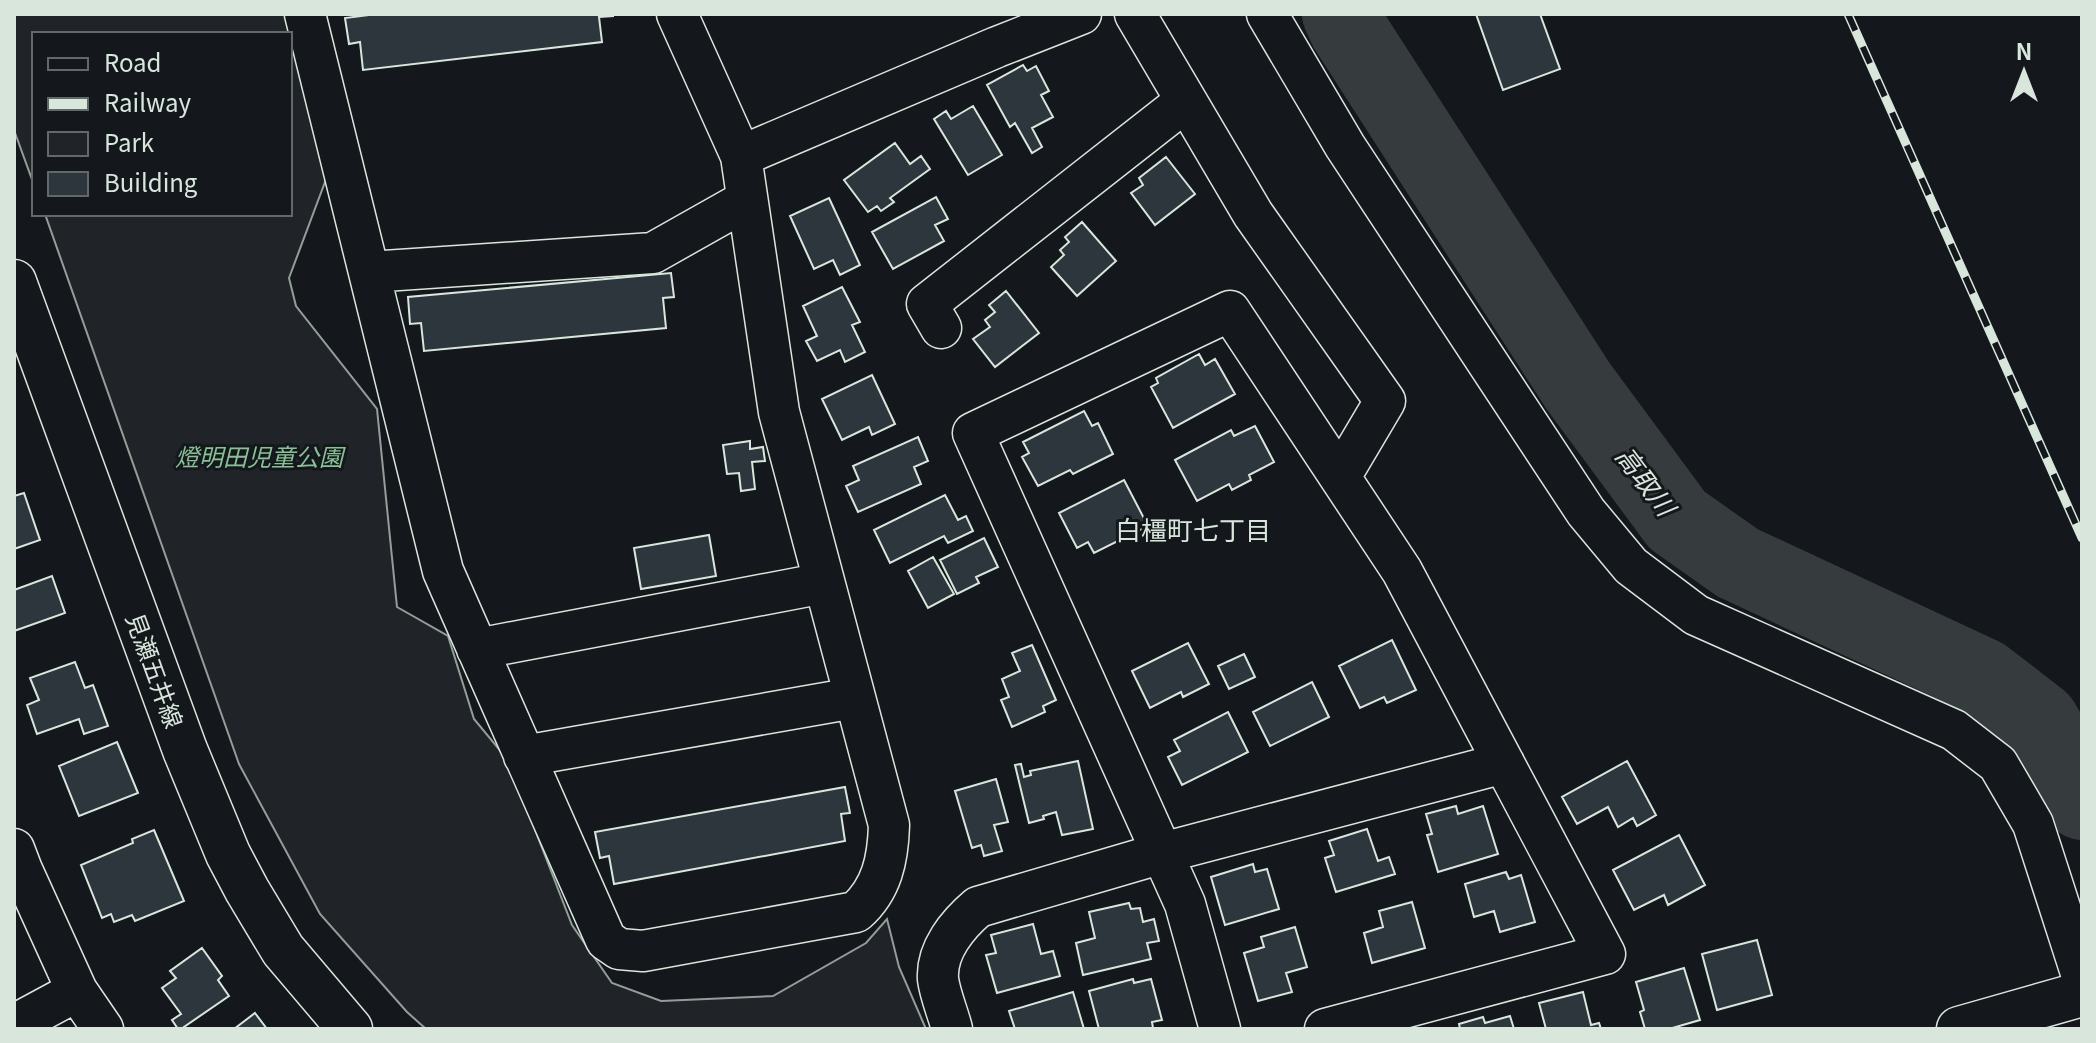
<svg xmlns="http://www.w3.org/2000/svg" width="2096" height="1043" font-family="Georgia,'Noto Sans JP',serif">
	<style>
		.green { fill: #202428; stroke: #939e99; stroke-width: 2 }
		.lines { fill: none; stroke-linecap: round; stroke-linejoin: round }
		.river { stroke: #363b3e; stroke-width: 78 }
		.building { fill: #2c363c; stroke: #d8e6dc; stroke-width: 2 }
		.street-casing { stroke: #d8e6dc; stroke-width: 43 }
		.secondary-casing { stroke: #d8e6dc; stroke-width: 47 }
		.street { stroke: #14181c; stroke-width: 40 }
		.secondary { stroke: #14181c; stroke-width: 44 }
		.rail-casing { stroke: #d8e6dc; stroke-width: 9 }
		.rail { stroke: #14181c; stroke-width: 6; stroke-dasharray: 18; stroke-linecap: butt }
		.labels { text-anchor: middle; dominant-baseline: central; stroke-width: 6; stroke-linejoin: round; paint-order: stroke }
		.park-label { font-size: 24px; font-style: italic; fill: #8ac095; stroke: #14181c }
		.street-label { font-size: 24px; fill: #d8e6dc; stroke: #14181c }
		.water-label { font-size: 26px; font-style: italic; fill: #d8e6dc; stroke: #14181c }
		.neighbourhood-label { font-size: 26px; fill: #d8e6dc; stroke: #14181c }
	</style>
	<rect width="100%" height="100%" fill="#14181c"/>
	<!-- green -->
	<path class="green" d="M14,14H293L326,134L325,182L289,278L296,306L377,409L397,607L448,636L474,719L508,760L572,925L612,983L661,1001L773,996L866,943L887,919L899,967L926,1029H426L407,1012L320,914L239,764L45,214H290V34H34V185L14,130Z"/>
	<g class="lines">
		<!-- river -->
		<path class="river" d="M1341,14L1348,29L1578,386L1677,520L1738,563L1983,677L2040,721L2074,779L2082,801"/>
	</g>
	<!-- building -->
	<path class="building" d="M377,14H613V16L599,17L602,42L363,70L360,42L349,44L345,18Z
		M1476,14H1540L1560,69L1503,90Z
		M1023,65L1027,71L1036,66L1049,91L1041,95L1053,117L1032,128L1042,147L1032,153L1015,123L1010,127L987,85Z
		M973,106L1002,155L968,175L934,119L946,111L951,119Z
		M895,143L910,164L921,156L930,169L890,198L894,202L881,211L877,206L868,212L844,180Z
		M1166,157L1195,194L1155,225L1131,193L1143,185L1139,178Z
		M936,197L948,219L935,225L944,241L893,269L872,232Z
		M829,198L860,265L840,275L833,260L814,269L790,216Z
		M1082,222L1116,261L1077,296L1051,267L1064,255L1060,250L1069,242L1065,237Z
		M671,273L674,297L663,298L666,328L424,351L421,323L410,324L408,297Z
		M842,287L860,322L852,325L865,352L845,362L840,350L817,361L806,341L817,336L803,306Z
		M1006,291L1039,333L995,367L973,339L990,327L985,320L995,312L989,305Z
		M1199,354L1205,365L1215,359L1235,394L1173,428L1151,387L1158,383L1156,378Z
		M872,375L895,424L872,435L869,427L842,440L822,399Z
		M1084,411L1092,426L1098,423L1113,454L1073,474L1070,470L1038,486L1022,457L1029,453L1023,442Z
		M1255,426L1274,462L1249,475L1251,480L1232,490L1229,484L1197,501L1175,460L1231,430L1234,436Z
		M918,437L928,461L914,467L921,484L858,512L846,486L859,480L853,466Z
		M750,441V449L763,447L765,461L752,462L755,489L741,491L739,473L727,474L723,445Z
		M1124,480L1148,526L1094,553L1088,542L1077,548L1059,513Z
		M24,493L40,540L14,549V496Z
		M945,495L958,520L966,516L973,531L948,543L944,536L890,563L874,530Z
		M709,535L716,576L641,589L634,548Z
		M984,538L998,567L976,577L979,583L957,594L940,560Z
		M933,557L954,594L928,608L908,571Z
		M52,576L65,613L14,631V590Z
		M1392,640L1416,690L1387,703L1384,697L1360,708L1339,666Z
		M1188,643L1209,684L1183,697L1181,692L1150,708L1132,671Z
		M1032,645L1056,700L1043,706L1045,712L1012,727L1001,700L1009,697L1002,679L1020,671L1012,653Z
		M1244,654L1255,677L1229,689L1218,666Z
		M75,662L85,688L93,685L108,726L84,734L79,719L37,734L27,705L39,700L30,678Z
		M1312,682L1329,717L1270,746L1253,712Z
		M1228,712L1248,752L1182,785L1168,757L1180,751L1174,740Z
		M117,742L138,793L79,816L59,766Z
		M1078,761L1093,829L1062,835L1056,812L1043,816L1044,819L1029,823L1015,765L1021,764L1024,777L1031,775L1030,771Z
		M1627,761L1656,815L1637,826L1633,818L1618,827L1608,807L1577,824L1562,797Z
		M996,779L1008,822L994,825L1002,851L984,856L981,845L972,848L955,791Z
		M845,787L850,813L841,814L845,841L614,884L609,856L600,858L595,832Z
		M1456,806L1458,814L1483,806L1498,854L1438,872L1427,835L1432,834L1426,814Z
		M1367,829L1378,861L1389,857L1395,874L1336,892L1325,858L1334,855L1329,841Z
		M154,830L184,901L135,921L132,915L114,922L111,914L102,918L81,865L133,843L132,839Z
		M1679,835L1705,885L1668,905L1664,895L1634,910L1613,870Z
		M1253,864L1255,872L1267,869L1279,909L1225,925L1211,877Z
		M1506,872L1509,879L1521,875L1535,922L1500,932L1494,911L1474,917L1465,884Z
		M1412,902L1425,948L1372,963L1364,933L1383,927L1379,911Z
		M1129,903L1131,909L1140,908L1143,922L1154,919L1159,941L1147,943L1151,959L1083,975L1076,943L1095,938L1089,912Z
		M1033,924L1041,954L1053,951L1060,976L997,993L986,955L996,953L991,935Z
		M1295,927L1307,967L1286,973L1292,992L1258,1001L1244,953L1264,947L1261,937Z
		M1757,940L1772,995L1717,1010L1702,954Z
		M202,948L222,976L218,980L229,996L181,1029H178L172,1020L181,1014L162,988L176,978L170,971Z
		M1684,968L1700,1020L1669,1029H1645L1640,1012L1644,1010L1636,982Z
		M1133,979L1134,983L1151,979L1162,1020L1152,1022L1153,1028L1150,1029H1099L1089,991Z
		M1073,992L1084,1029H1015L1009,1011Z
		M1583,992L1591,1025L1599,1023L1601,1029H1546L1539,1003Z
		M255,1013L267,1029H234Z
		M1510,1016L1514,1029H1460L1459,1024L1483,1017L1485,1023Z"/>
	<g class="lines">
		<!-- street casing -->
		<g class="street-casing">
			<path id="street" d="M305,14L443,571L606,940L619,949L643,951L856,912C882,889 888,859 889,825L779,412L741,156L677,14
				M1135,14L1253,214L1385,401L1340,477
				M1267,14L1345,146L1586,512L1631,566L1696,615L1954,730L1998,764L2033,824L2082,976
				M741,156L997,47L1081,14
				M369,272L653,253L747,200
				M941,328L927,304L1186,101
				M477,649L824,583
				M524,756L854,698
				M14,849L22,870L77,991L103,1029
				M14,1025L77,991
				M952,1029C948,1013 940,995 938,979C936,950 958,924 978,907L1162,853L1504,763
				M1220,1029L1185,904L973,433L1230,311L1402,571L1605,954L1325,1029"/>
		</g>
		<!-- secondary casing -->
		<g class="secondary-casing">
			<path id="secondary" d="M14,282L185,750L228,854L247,890L283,950L350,1029
				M1959,1029L2082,994"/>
		</g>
		<!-- street -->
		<use href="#street" class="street"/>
		<!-- secondary -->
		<use href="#secondary" class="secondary"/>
		<!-- rail casing -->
		<g class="rail-casing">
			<path id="rail" d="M1848,14L2082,538"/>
		</g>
		<!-- rail -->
		<use href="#rail" class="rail"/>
	</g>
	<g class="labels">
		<!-- park labels -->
		<g class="park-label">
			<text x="259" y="455">燈明田児童公園</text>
		</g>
		<!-- street labels -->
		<g class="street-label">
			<text transform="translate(156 670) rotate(70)">見瀬五井線</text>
		</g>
		<!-- water labels -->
		<g class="water-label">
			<text transform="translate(1647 480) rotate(53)">高取川</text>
		</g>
		<!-- neighbourhood labels -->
		<g class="neighbourhood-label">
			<text x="1193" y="528">白橿町七丁目</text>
		</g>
	</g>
	<!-- border -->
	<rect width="2096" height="1043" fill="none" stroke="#d8e6dc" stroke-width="32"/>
	<!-- legend -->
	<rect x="32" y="32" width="260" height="184" fill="#14181c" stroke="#626a69" stroke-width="2"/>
	<rect x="48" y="58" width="40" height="12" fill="#14181c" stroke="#626a69" stroke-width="2"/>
	<text x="104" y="72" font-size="24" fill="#d8e6dc">Road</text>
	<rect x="48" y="98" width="40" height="12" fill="#d8e6dc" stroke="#626a69" stroke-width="2"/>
	<text x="104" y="112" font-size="24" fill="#d8e6dc">Railway</text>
	<rect x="48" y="132" width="40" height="24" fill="#202428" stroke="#626a69" stroke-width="2"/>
	<text x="104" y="152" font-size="24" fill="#d8e6dc">Park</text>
	<rect x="48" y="172" width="40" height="24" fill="#2c363c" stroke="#626a69" stroke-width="2"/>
	<text x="104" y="192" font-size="24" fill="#d8e6dc">Building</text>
	<!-- north arrow -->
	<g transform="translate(2024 72)" stroke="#14181c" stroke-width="6" paint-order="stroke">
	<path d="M0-6L14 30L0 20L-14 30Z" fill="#d8e6dc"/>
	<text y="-12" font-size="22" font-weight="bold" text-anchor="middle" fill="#d8e6dc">N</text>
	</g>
</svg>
